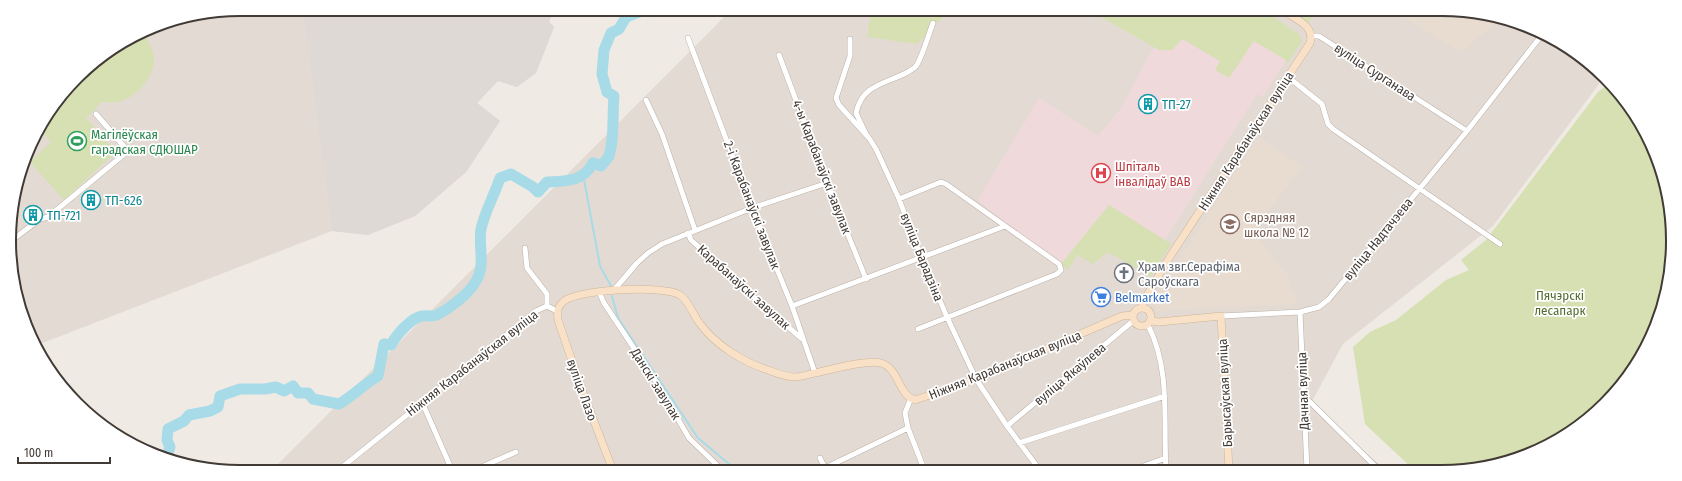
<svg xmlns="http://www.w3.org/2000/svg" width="1682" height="481" font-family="'Fira Sans Condensed',sans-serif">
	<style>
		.residential { fill: #e3dbd3 }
		.industrial { fill: #dfd9d6 }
		.education { fill: #e8dcd0 }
		.medical { fill: #f0d9db }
		.green { fill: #d6e0b2 }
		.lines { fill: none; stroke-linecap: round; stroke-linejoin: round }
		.stream { stroke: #a7dbe7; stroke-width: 2 }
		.river { stroke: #a7dbe7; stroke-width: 11 }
		.minor-casing { stroke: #bab0a8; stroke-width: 6 }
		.secondary-casing { stroke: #ceb59b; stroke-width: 8 }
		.minor { stroke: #fff; stroke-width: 5 }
		.secondary { stroke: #f8e1c7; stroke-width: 7 }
		.labels { text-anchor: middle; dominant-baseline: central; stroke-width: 3.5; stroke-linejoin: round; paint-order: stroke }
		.street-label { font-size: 13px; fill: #423a35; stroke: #fff }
		.culture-label { font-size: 13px; fill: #0d838f; stroke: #fff; text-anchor: start }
		.leisure-label { font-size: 13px; fill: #27864d; stroke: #fff; text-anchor: start }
		.health-label { font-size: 13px; fill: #be3a42; stroke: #fff; text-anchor: start }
		.education-label { font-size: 13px; fill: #785e54; stroke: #fff; text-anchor: start }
		.worship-label { font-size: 13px; fill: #5b616d; stroke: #fff; text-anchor: start }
		.park-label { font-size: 13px; fill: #546c30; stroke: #fff }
		.shop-label { font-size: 13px; fill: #366cbe; stroke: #fff; text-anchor: start }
		.rim { fill: none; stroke: #423a35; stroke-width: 2 }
	</style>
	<rect width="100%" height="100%" fill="#f0eae5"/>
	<!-- residential -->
	<path class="residential" d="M241,9L554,10L549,22L554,27L536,73L517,87L498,81L477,103L500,121L466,172L415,216L368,235L332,231L40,344L36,340L17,301L10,225L33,138L88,67L152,27Z
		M730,11L1486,13L1570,48L1602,80L1493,226L1343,344L1310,405L1386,470L274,468Z"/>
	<!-- industrial -->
	<path class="industrial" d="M301,9L554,10L549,22L554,27L536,73L517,87L498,81L477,103L500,121L466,172L415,216L368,235L332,231L305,26Z"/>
	<!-- education -->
	<path class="education" d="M1396,13H1486L1500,19L1461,52Z
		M1258,137L1303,167L1263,216L1253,232L1288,276L1292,293L1295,294L1298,300L1294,304L1158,311L1151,303Z"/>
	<!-- medical -->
	<path class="medical" d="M1177,29L1236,67L1254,40L1286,60L1263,97L1257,94L1165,240L1109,205L1061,264L1003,222L978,200L1039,98L1098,136L1122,107L1152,50L1165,45Z"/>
	<!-- green -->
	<path class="green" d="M871,11L948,12L917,44L867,37Z
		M1092,12L1267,13L1299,34L1302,41L1287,64L1286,60L1254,41L1229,78L1215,70L1220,61L1182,39L1172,50H1159Z
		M1291,13H1315L1308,23Z
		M143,33C148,40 153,49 154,58C155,77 136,98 118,102C113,103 107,102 102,102L86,118L116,152L64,200L30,162L51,142L40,129L88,67Z
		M1607,85L1634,112L1669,195V285L1642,356L1594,414L1544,448L1471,470H1414L1365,424L1353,347L1370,332L1396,320L1446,280L1469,270L1461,260L1486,240L1598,92Z
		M1109,205L1171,244L1151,277L1108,252L1093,264L1077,255L1068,270L1061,264Z"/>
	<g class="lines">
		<!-- stream -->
		<path class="stream" d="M583,174L600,266L611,286
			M612,296L618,318L698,438L735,469"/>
		<!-- river -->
		<path class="river" d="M725,11H726
			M167,456L170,447L167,440L168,429L184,421L189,415L210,411L218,407L220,396L240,389H265L276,387L284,391L293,386L298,393H308L313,399L339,404C353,396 364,384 378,376L384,344L391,345C396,335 411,318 422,316C427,315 432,317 437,315C450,308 469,294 476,281C486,265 478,246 481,229C485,211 494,196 500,178L511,174L533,187L538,192L547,182C566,181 583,182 593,163L601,166C603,163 607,160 609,156C615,137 612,116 614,96L607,92L602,74L604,50L611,33L619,29L626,17L644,10"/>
		<!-- minor casing -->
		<g class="minor-casing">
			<path id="minor" d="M1313,36H1319L1467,131
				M688,38L752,208L792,306L815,373
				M850,39V56L836,98L839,105L869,138L876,149L899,199L921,257L947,317L976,379L1007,426L1039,469
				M779,55L827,183L866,279
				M1288,77L1322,104L1328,124L1333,129L1500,244
				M646,100L662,134L695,230
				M866,134L856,113C862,85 884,84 906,73C909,71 914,69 916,66C922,58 929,33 933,23
				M899,199L941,182L946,184L1059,264L1061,270L1057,274L918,329
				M688,233L691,240L757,300L801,338
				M11,241L40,219L48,217L128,151L96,114
				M525,248L527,268L547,294V306
				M613,291L637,263L648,253L662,244L752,208L827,183
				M599,292L604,303L657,383L689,438L721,469
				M792,306L1005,226
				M1300,312L1307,470
				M1221,316L1300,312L1319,307L1329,299L1467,131L1541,36
				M1148,325C1171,370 1163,421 1166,469
				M1303,395L1379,470
				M911,398L905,413L908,428L924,469
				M422,402L451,468
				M1007,426L1133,321
				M1019,443L1165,396
				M820,458L825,468L908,428
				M341,468L536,311L547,306L557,311
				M479,468L516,452
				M1135,469L1166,458"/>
		</g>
		<!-- secondary casing -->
		<g class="secondary-casing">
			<path id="secondary" d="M1133 317a9 9 0 1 1 18 0a9 9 0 1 1-18 0Z
				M1142,308L1143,302L1171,255L1310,43C1315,27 1298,20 1287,13
				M1151,321L1159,322L1221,316L1229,470
				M612,468L582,390L558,320C557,313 557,306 564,301C579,289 664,285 680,295C689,301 694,317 701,325C716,345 742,361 765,369C774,372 785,377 795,377C802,377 809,374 815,373C829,370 869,359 881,363C899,368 898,395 915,400L976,379L1122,316L1133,315"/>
		</g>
		<!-- minor -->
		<use href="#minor" class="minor"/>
		<!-- secondary -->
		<use href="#secondary" class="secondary"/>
	</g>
	<!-- icons -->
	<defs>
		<g id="building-ring" transform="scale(1)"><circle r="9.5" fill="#fff" stroke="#0f9aa8" stroke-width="1.5"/><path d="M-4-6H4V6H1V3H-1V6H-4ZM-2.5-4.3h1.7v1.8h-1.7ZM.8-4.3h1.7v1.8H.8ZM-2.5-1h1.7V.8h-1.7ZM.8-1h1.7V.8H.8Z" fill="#0f9aa8"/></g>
		<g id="stadium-ring" transform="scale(1)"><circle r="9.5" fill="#fff" stroke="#2e9e5b" stroke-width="1.5"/><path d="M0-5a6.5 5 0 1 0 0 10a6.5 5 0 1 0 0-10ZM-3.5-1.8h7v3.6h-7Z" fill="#2e9e5b"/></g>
		<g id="hospital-ring" transform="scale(1)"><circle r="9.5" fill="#fff" stroke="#e0444e" stroke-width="1.5"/><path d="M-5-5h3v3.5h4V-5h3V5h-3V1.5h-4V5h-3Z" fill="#e0444e"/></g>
		<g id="school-ring" transform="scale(1)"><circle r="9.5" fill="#fff" stroke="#8d6e63" stroke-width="1.5"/><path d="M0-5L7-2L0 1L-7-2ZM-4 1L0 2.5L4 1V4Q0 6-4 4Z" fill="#8d6e63"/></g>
		<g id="church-ring" transform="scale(1)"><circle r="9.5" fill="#fff" stroke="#6b7280" stroke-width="1.5"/><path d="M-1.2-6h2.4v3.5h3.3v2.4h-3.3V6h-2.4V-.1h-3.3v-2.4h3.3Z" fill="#6b7280"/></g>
		<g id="supermarket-ring" transform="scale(1)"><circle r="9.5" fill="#fff" stroke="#3f7fe0" stroke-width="1.5"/><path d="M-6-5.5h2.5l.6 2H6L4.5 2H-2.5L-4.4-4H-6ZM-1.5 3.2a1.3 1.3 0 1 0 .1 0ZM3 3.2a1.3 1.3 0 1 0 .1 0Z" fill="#3f7fe0"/></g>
	</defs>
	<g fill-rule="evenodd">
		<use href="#building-ring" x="1148" y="104"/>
		<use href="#stadium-ring" x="77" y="141"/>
		<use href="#hospital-ring" x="1101" y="173"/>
		<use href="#building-ring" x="91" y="200"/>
		<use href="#building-ring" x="33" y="215"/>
		<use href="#school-ring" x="1230" y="224"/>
		<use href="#church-ring" x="1124" y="273"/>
		<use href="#supermarket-ring" x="1101" y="297"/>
	</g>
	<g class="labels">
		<!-- street labels -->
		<g class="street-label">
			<text transform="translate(1375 72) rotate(33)">вуліца Сурганава</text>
			<text transform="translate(1246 141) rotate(-57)">Ніжняя Карабанаўская вуліца</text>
			<text transform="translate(822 167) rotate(69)">4-ы Карабанаўскі завулак</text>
			<text transform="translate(752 205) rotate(69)">2-і Карабанаўскі завулак</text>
			<text transform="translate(1378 239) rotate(-51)">вуліца Надтачэева</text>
			<text transform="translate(922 257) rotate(68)">вуліца Барадзіна</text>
			<text transform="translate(744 287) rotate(42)">Карабанаўскі завулак</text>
			<text transform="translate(472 363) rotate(-38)">Ніжняя Карабанаўская вуліца</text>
			<text transform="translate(1005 365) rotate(-22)">Ніжняя Карабанаўская вуліца</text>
			<text transform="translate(1070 374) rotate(-40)">вуліца Якаўлева</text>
			<text transform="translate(656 384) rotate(58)">Данскі завулак</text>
			<text transform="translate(582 390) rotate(70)">вуліца Лазо</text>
			<text transform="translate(1303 391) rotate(-92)">Дачная вуліца</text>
			<text transform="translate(1225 393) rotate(-93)">Барысаўская вуліца</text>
		</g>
		<!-- culture labels -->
		<g class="culture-label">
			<text x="1162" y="104">ТП-27</text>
			<text x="105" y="200">ТП-626</text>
			<text x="47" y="215">ТП-721</text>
		</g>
		<!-- leisure labels -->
		<g class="leisure-label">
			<text x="91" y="134">Магілёўская<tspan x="91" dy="15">гарадская СДЮШАР</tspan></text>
		</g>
		<!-- health labels -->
		<g class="health-label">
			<text x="1115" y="166">Шпіталь<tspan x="1115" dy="15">інвалідаў ВАВ</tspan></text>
		</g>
		<!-- education labels -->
		<g class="education-label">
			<text x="1244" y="217">Сярэдняя<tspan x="1244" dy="15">школа № 12</tspan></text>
		</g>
		<!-- worship labels -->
		<g class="worship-label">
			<text x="1138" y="266">Храм звг.Серафіма<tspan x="1138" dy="15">Сароўскага</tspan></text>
		</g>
		<!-- park labels -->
		<g class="park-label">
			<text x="1560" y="295">Пячэрскі<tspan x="1560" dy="15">лесапарк</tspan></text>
		</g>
		<!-- shop labels -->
		<g class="shop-label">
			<text x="1115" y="297">Belmarket</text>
		</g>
	</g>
	<!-- crop -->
	<path d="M0 0H1682V481H0ZM240 16H1442A224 224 0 0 1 1666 240V241A224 224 0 0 1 1442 465H240A224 224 0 0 1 16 241V240A224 224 0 0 1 240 16Z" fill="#fff" fill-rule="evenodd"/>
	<path class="rim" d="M240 16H1442A224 224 0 0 1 1666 240V241A224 224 0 0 1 1442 465H240A224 224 0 0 1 16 241V240A224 224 0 0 1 240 16Z"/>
	<!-- scale -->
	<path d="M18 457v6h92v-6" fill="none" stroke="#423a35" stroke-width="2"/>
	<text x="24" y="457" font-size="12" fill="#423a35" stroke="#ffffff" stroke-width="3" paint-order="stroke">100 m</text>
</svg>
